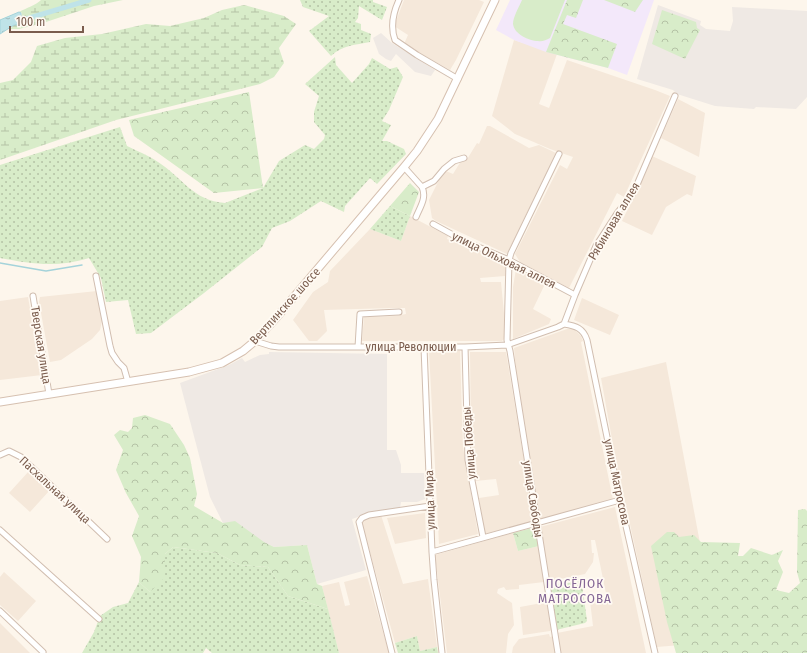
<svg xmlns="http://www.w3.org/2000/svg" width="807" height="653" font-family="'Fira Sans Condensed',sans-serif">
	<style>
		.residential { fill: #f5e8da }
		.industrial { fill: #efe9e4 }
		.education { fill: #f3e8fa }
		.green { fill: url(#green-dots) }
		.forest { fill: url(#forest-crowns) }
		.wetland { fill: url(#wetland-marsh) }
		.pitch { fill: #d8ecc9 }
		.water { fill: url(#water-ripples); stroke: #a5d3da }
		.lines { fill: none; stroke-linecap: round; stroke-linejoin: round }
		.stream { stroke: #a5d3da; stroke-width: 1.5 }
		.canal { stroke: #bfe3e8; stroke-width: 5 }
		.minor-casing { stroke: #d1beb0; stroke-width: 7 }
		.secondary-casing { stroke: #d6c0b0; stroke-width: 9 }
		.minor { stroke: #fff; stroke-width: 5 }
		.secondary { stroke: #fff; stroke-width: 7 }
		.labels { text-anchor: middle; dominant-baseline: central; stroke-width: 3.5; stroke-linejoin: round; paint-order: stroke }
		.street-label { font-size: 12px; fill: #7a5c4d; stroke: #fffaf3 }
		.neighbourhood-label { font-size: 13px; letter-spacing: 1px; fill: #846695; stroke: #fffaf3 }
	</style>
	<defs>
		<pattern id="green-dots" width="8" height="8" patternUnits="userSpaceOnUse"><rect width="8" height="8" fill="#d8ecc9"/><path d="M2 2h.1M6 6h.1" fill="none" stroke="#b4c2a5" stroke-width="1.8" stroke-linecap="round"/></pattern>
		<pattern id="forest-crowns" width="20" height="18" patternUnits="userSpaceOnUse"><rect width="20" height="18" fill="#d8ecc9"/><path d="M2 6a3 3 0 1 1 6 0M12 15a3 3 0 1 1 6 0" fill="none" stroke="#b4c2a5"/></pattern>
		<pattern id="wetland-marsh" width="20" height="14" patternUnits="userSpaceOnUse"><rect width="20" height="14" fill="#d8ecc9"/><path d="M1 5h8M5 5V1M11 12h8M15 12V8" fill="none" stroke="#b4c2a5"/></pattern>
		<pattern id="water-ripples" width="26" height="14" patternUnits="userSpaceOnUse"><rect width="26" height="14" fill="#bfe3e8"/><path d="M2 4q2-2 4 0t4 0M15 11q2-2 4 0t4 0" fill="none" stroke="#a0bbbe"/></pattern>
	</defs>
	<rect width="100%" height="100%" fill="#fdf6ec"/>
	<!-- residential -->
	<path class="residential" d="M404,0H479L484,2L456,60L450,70L404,44L408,35L394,26Z
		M514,40L557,54L539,104L549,108L567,60L655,90L670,96L624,197L617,193L569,288L520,262L515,254L560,165L567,169L573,157L550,149L515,134L492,116Z
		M678,99L705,113L699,157L661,138Z
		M487,126H490L529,148L539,145L556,153L507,254L436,221L432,218L429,200L440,178L446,171L453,174L461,161H466L477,143L479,144Z
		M652,156L696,176L692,196L687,194L666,207L652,235L622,221L645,174Z
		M410,216L448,236L447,239L506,262L505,276L480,278L481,282H501L504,313V339L502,341H362L364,317L396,316L406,314L405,308H392L324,310L327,331L317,341H309L293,320L313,292L328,282L330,271L370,229L401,241Z
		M516,269L545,284L533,309L551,319L549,324L513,339V287Z
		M97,291L102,321L100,330L92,339L61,360L50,362L39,302L40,297Z
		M28,297L42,375L0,380V301Z
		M582,298L619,315L610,335L574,320Z
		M567,329H574L581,336L583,341L581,342L613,500L540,519L517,382L514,348Z
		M429,351H460L463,447L478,534L439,544Z
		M470,352H506L534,521L485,534L479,498L499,495L496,479L475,481L471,438Z
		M666,362L703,559L692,644L657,647L615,456L601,378Z
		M29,471L50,490L30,512L9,493Z
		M615,507L646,653H561L557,633L593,626L590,601L607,598L595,540H591L592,553H594L593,562L585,574L550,581L540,527Z
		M425,513L426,538L395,544L387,518Z
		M381,515L403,584L428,579L437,647L420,651L417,636L395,643L362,523L364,519Z
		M513,533L518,551L539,546L544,582L519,585V589L506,590L504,587L498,589L497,593L512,603L514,625L508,634L506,653H447L435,555Z
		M4,572L36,601L18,621L0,605V577Z
		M367,576L389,653H339L322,586L339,582L345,606L350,605L344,582Z
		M547,602L552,629L550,631L523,635L520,607Z
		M0,623L30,653H0Z
		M549,634L550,637L553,636L555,653H512L513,647L519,639Z"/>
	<!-- industrial -->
	<path class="industrial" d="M658,5L701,21L700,25L706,29L730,31L733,21L732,7L807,11V97L796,109L756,107L754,109L715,106L677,94L673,90L637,79Z
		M381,33L392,43L435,70L431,76L415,72L396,54L391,61L386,59L379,54L373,38Z
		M269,352L387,354V450H396L401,465V473H424L425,499L417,502H401L400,508L375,511L352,519L366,570L317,584L307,545L274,547L223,523L210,497L180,383L229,365L242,358L245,362L260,355L269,354Z"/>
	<!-- education -->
	<path class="education" d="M510,0H654L627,75L608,68L546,52L514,40L496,30Z"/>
	<!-- green -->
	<path class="green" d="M300,0H373V2L387,7L382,20L359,6L358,18L355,22L361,24V30L371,34L370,42C355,45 343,45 331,56L309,31L329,16L303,7Z
		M335,57L336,65L352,83L369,64L372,58L390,69L397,67L403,77L389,110L382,121L391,125L382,141H387L404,149L406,154L377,184L370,178L345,206L344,212L321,201L290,221L272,228L262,247L204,293L151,333L136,334L128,300L106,302L101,278L89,258C57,268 32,264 0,258V165L120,127L127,146C137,151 148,155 158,162C182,177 193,201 225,203L263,188L279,161L305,145L314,149L324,139L325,135L314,122V112L319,96L305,84Z
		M390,206L410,216L401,241L370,229Z
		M173,547L217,553L240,565L268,567L288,596L328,609L339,653H212L206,648L203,653H82L94,632L100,616L113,607L128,603L139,582L150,592L165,554Z
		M579,581L582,584L587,621L585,623L556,630L550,586Z
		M417,636L420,651L437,647L438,653H398L395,643Z"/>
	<!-- forest -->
	<path class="forest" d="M567,0H583L576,18L567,15L563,24L617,44L608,68L546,52Z
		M604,0H643L635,12Z
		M662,10L696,22L697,28L700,30L685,59L652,44Z
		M249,92L263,188L214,193L134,136L129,120Z
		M410,183L419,192L410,216L390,206Z
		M145,415L170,424L184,445L190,458L197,494L194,506L223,523L235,521L264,542L274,547L307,545L317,584L322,586L328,609L288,596L268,567L240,565L217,553L173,547L165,554V577L150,592L139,582L141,557L132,536L139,516L126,493L116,470L123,450L114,435L120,430L128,432L132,428L133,418Z
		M805,509L807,511V653H676L667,622L651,546L667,532H674L679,537L694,535L701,542L740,543L738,556H743L751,548L772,555L783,550L778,561L783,572L776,590L789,593L800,583L797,572L798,510Z
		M532,528L535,529L539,546L518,551L513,533Z"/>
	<!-- wetland -->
	<path class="wetland" d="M41,0H123L94,6L43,23L19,29H10L14,25H20L22,13L19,12C26,8 36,5 41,0Z
		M244,5L284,16L296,24L279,48L284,63L274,77L260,84L116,120L0,160V83L13,80L31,62L37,46L65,38L102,34L146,24L170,26L204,18L222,10Z"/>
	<!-- pitch -->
	<path class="pitch" d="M522,0H565L550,38C546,40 542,42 538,41C529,41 514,34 513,24C513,17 519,7 522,0Z"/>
	<!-- water -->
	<path class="water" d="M19,12L21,13V17L23,22L20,25H14L0,34V20Z"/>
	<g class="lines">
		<!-- stream -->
		<path class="stream" d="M0,263L46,271L82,265"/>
		<!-- canal -->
		<path class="canal" d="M16,22L89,0"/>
		<!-- minor casing -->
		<g class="minor-casing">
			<path id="minor" d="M399,0C393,13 390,26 395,40L417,55L458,79
				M404,167L422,187
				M416,217C420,207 427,198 422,187L434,181L444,169L454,161L464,158
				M433,224L464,241L509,260L575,295
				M96,276L110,346L112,353L118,362L124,368L128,382
				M33,296L49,394
				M564,324C576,326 583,328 587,340L620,500L655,653
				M564,324L575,295L596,246L618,212L632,195L636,187L675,96
				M255,341L271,346L279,347H465L507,345L558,327L564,324
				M358,347L360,314L399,312
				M424,347L432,552L434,580L442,653
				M465,347L468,460L483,537
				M0,455L9,451L21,457L107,539
				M0,530L99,619
				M432,552L620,500
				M0,611L43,652
				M392,653L359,522L362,518L369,515L430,506
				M558,653L510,351L507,340L509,260L511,253L559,154"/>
		</g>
		<!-- secondary casing -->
		<g class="secondary-casing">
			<path id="secondary" d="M0,402L189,372L222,363L243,351L255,341L276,318L404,167L417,151L438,119L495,0"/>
		</g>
		<!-- minor -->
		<use href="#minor" class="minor"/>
		<!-- secondary -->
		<use href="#secondary" class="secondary"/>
	</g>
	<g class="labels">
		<!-- street labels -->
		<g class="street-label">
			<text transform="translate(614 221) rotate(-59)">Рябиновая аллея</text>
			<text transform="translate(504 260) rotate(26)">улица Ольховая аллея</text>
			<text transform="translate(285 306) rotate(-48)">Вертлинское шоссе</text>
			<text transform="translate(41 345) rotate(81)">Тверская улица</text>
			<text x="411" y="347">улица Революции</text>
			<text transform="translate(469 443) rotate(-94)">улица Победы</text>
			<text transform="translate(617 482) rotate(78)">улица Матросова</text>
			<text transform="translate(55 490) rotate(43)">Пасхальная улица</text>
			<text transform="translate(533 499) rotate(81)">улица Свободы</text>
			<text transform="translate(430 500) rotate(-92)">улица Мира</text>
		</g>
		<!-- neighbourhood labels -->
		<g class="neighbourhood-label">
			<text x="575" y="583">ПОСЁЛОК<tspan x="575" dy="15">МАТРОСОВА</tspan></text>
		</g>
	</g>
	<!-- scale -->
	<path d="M10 26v6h73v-6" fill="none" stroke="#7a5c4d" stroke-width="2"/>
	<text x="16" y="26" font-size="12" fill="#7a5c4d" stroke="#fffaf3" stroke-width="3" paint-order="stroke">100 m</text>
</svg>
